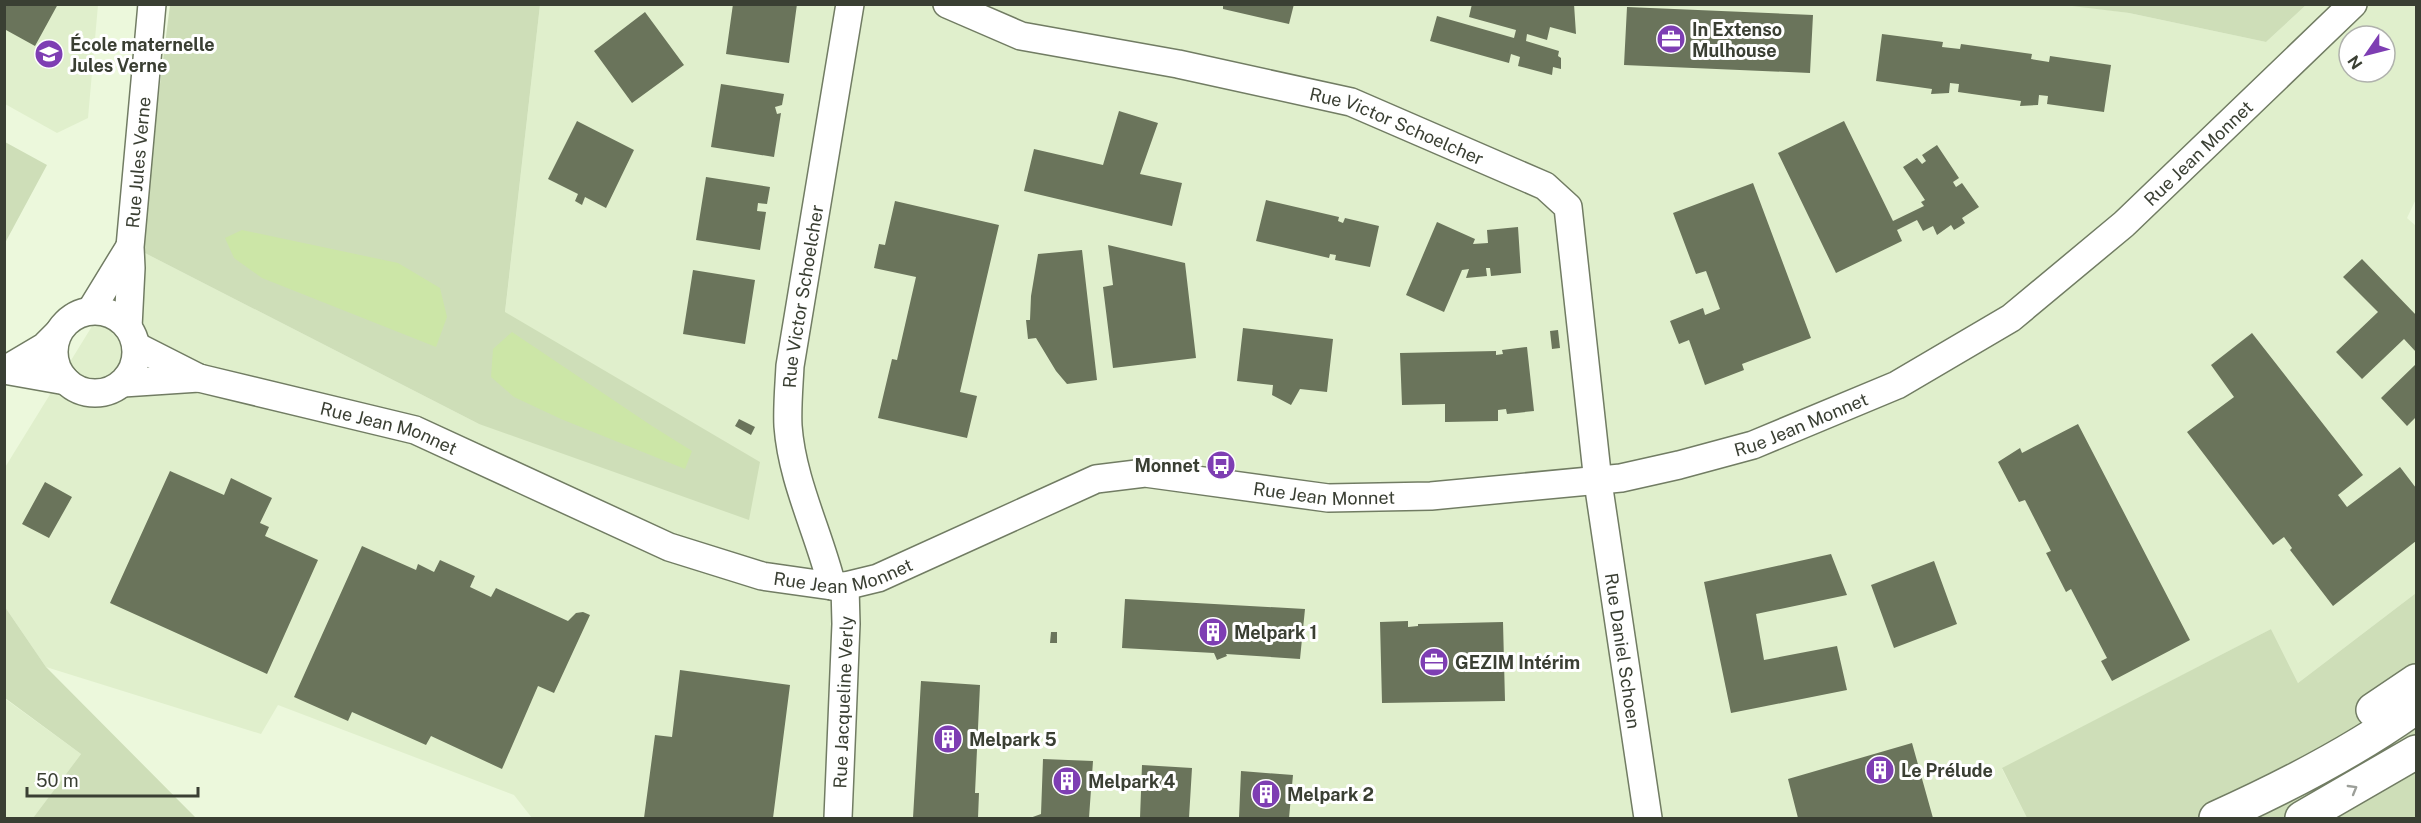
<svg xmlns="http://www.w3.org/2000/svg" width="2421" height="823" font-family="'Public Sans',sans-serif">
	<style>
		.built { fill: #e0efcc; fill-rule: evenodd }
		.green { fill: #cedeb8 }
		.water { fill: #cce6a7 }
		.building { fill: #6a745b }
		.lines { fill: none; stroke-linecap: round; stroke-linejoin: round }
		.minor-casing { stroke: #717c63; stroke-width: 30 }
		.trunk-casing { stroke: #717c63; stroke-width: 36 }
		.minor { stroke: #fff; stroke-width: 27 }
		.trunk { stroke: #fff; stroke-width: 33 }
		.oneway { stroke: #9c9f99 }
		.labels { text-anchor: middle; dominant-baseline: central; stroke-width: 6; stroke-linejoin: round; paint-order: stroke }
		.poi-label { font-size: 18px; font-weight: bold; fill: #3a3f33; stroke: #fff; text-anchor: start }
		.street-label { font-size: 18px; fill: #3a3f33; stroke: #fff }
	</style>
	<rect width="100%" height="100%" fill="#ecf8dc"/>
	<!-- built -->
	<path class="built" d="M2064,4L2129,13L2266,42L2306,5H2416V199L2407,218L2416,226V593L2298,683L2271,629L2002,769L2027,818H532L514,795L278,705L261,734L46,667L5,607L4,469L139,250L479,424L759,462L505,313L540,5ZM2349,36H2385V72H2349Z
		M4,5H98L88,118L57,133L5,104Z
		M4,698L81,754L33,818H5Z"/>
	<!-- green -->
	<path class="green" d="M170,5H540L505,312L760,462L749,520L479,424L139,250Z
		M2064,5H2306L2266,42L2129,13Z
		M5,142L47,165L5,243Z
		M2416,593V818H2027L2002,768L2271,629L2298,683Z
		M5,607L46,667L196,818H33L81,754L5,698Z"/>
	<!-- water -->
	<path class="water" d="M242,230L398,263L440,288L447,317L436,347L262,278L234,258L225,238Z
		M512,332L652,426L692,451L685,469L561,419L514,397L491,377L493,349Z"/>
	<!-- building -->
	<path class="building" d="M4,4H58L35,46L6,30Z
		M733,4H797L789,63L726,54Z
		M1223,4H1294L1289,24L1223,9Z
		M1472,4H1574L1576,34L1550,27L1547,40L1527,34L1526,41L1559,51L1558,56L1561,58V69L1553,67L1552,75L1518,66L1520,57L1511,54L1509,63L1430,41L1437,16L1514,38L1516,30L1469,17Z
		M1627,7L1813,15L1810,73L1624,65Z
		M645,12L684,65L632,103L594,51Z
		M1882,34L1943,42L1942,47L1960,49L1961,44L2032,54L2031,59L2049,62L2050,56L2111,65L2104,112L2047,104L2048,96L2039,95L2038,105L2020,106L2021,101L1958,92L1959,84L1950,83L1949,93L1931,94L1932,89L1876,81Z
		M721,84L784,94L782,105L775,107L777,114L781,113L774,157L711,147Z
		M1119,111L1158,123L1140,174L1182,183L1172,226L1024,191L1034,149L1103,165Z
		M577,121L634,150L606,208L585,197L582,205L575,201L578,194L548,179Z
		M1844,121L1893,221L1924,206L1921,202L1925,200L1903,167L1917,158L1922,164L1926,161L1922,155L1937,145L1959,178L1953,182L1956,187L1962,183L1979,207L1962,218L1965,223L1959,227L1954,230L1951,225L1937,235L1933,226L1923,231L1917,220L1897,230L1902,241L1836,273L1778,153Z
		M706,177L770,187L767,204L758,203L757,211L766,212L760,250L696,240Z
		M1753,183L1811,338L1742,364L1744,370L1705,385L1689,340L1679,344L1670,321L1703,308L1705,315L1720,309L1706,271L1696,274L1673,213Z
		M1266,200L1339,217L1338,221L1343,223L1345,218L1379,226L1370,267L1335,260L1336,255L1330,254L1329,258L1256,241Z
		M895,201L999,225L960,392L977,396L967,438L878,418L892,359L897,360L916,277L874,268L879,244L885,245Z
		M1437,222L1475,239L1473,244L1488,243L1487,230L1518,227L1521,273L1491,276L1490,268H1486L1487,276L1466,278L1469,269L1462,270L1444,312L1406,295Z
		M1108,245L1185,263L1196,358L1113,368L1103,287L1113,285Z
		M1082,250L1097,380L1067,384L1056,371L1036,338L1028,339L1026,320H1030L1031,296L1038,254Z
		M2362,259L2416,315V352L2404,339L2362,379L2336,352L2378,312L2343,277Z
		M693,270L755,280L745,344L683,334Z
		M1243,328L1333,339L1327,392L1300,389L1291,405L1272,395L1273,385L1237,381Z
		M1558,330L1560,348L1552,349L1550,331Z
		M2252,333L2363,475L2338,495L2347,507L2400,467L2416,488V541L2333,606L2290,550L2292,548L2284,537L2273,545L2187,432L2234,397L2211,365Z
		M1527,347L1534,411L1507,414L1506,409L1498,410V421L1445,422V404L1402,405L1400,353L1496,351V355L1503,354L1502,350Z
		M2416,364V417L2407,426L2381,398Z
		M739,419L755,427L751,435L735,426Z
		M2078,424L2190,640L2112,681L2101,661L2107,658L2071,589L2066,592L2046,553L2051,551L2025,500L2019,502L1998,462L2020,448L2022,453Z
		M170,471L224,495L231,478L272,498L260,523L269,527L265,536L318,560L267,674L110,603Z
		M45,482L72,497L49,538L22,524Z
		M362,546L416,570L418,564L434,572L440,560L475,576L470,587L491,597L496,588L568,621L576,613L583,612L590,615L554,693L538,686L502,769L431,736L426,745L352,712L348,721L294,697Z
		M1831,554L1847,595L1756,614L1764,660L1837,646L1847,690L1731,713L1704,582Z
		M1934,561L1957,624L1894,648L1871,585Z
		M1125,599L1305,609L1300,659L1226,654L1227,656L1217,660L1214,653L1122,648Z
		M1408,621V627L1418,626V624L1503,622L1505,701L1382,703L1380,622Z
		M1051,632H1057V643H1050Z
		M680,670L790,685L773,818H644L655,735L672,737Z
		M921,681L980,685L975,793H979L978,818H913Z
		M1912,743L1933,818H1798L1788,779Z
		M1043,759L1093,761L1089,818H1030L1041,814Z
		M1142,765L1192,768L1189,818H1140Z
		M1241,771L1293,775L1289,818H1239Z"/>
	<g class="lines">
		<!-- minor casing -->
		<g class="minor-casing">
			<g id="minor">
				<path id="s1" d="M947,4L1021,36L1178,64L1351,102L1545,186L1568,207L1598,482L1648,818"/>
				<path d="M91,310L129,248"/>
				<circle cx="95" cy="352" r="41"/>
				<path id="s2" d="M128,327L131,268L130,247L152,4"/>
				<path id="s3" d="M136,346L199,378L415,430L669,547L762,576L832,586H845L878,578L1096,479L1145,473L1328,498L1431,496L1621,478L1679,465L1753,445L1897,385L2011,318L2124,224L2353,4"/>
				<path d="M4,370L66,381"/>
				<path d="M5,370L44,347L58,333"/>
				<path d="M123,383L199,378"/>
				<path id="s4" d="M832,586C819,533 792,481 788,426C787,407 789,386 790,366L850,4"/>
				<path id="s5" d="M838,818L846,624L845,586"/>
			</g>
		</g>
		<!-- trunk casing -->
		<g class="trunk-casing">
			<path id="trunk" d="M2373,710L2416,681
				M2216,818C2285,787 2355,751 2416,707
				M2302,818L2416,752"/>
		</g>
		<!-- minor -->
		<use href="#minor" class="minor"/>
		<!-- trunk -->
		<use href="#trunk" class="trunk"/>
	</g>
	<!-- one-way arrows -->
	<defs><path id="oneway-chevron" d="M-2-3.5L2.5 0L-2 3.5" fill="none" stroke-width="1.6" stroke-linecap="round" stroke-linejoin="round" transform="scale(1.5)"/></defs>
	<use class="oneway" href="#oneway-chevron" transform="translate(2353 789) rotate(-30)"/>
	<!-- icons -->
	<defs>
		<g id="office-disc" transform="scale(1.5)"><circle r="9.5" fill="#7e3eb3" stroke="#fff"/><path d="M-6-3h4V-5.5h4V-3h4V5H-6ZM-1-4.5V-3h2v-1.5ZM-6 0V1H6V0Z" fill="#fff"/></g>
		<g id="school-disc" transform="scale(1.5)"><circle r="9.5" fill="#7e3eb3" stroke="#fff"/><path d="M0-5L7-2L0 1L-7-2ZM-4 1L0 2.5L4 1V4Q0 6-4 4Z" fill="#fff"/></g>
		<g id="bus-disc" transform="scale(1.5)"><circle r="9.5" fill="#7e3eb3" stroke="#fff"/><path d="M-5-6H5V4H4V6H2V4H-2V6H-4V4H-5ZM-3.5-4V0h7V-4ZM-3.5 1.2v1.5H-2V1.2ZM2 1.2v1.5H3.5V1.2Z" fill="#fff"/></g>
		<g id="building-disc" transform="scale(1.5)"><circle r="9.5" fill="#7e3eb3" stroke="#fff"/><path d="M-4-6H4V6H1V3H-1V6H-4ZM-2.5-4.3h1.7v1.8h-1.7ZM.8-4.3h1.7v1.8H.8ZM-2.5-1h1.7V.8h-1.7ZM.8-1h1.7V.8H.8Z" fill="#fff"/></g>
	</defs>
	<g fill-rule="evenodd">
		<use href="#office-disc" x="1671" y="39"/>
		<use href="#school-disc" x="49" y="54"/>
		<use href="#bus-disc" x="1221" y="465"/>
		<use href="#building-disc" x="1213" y="632"/>
		<use href="#office-disc" x="1434" y="662"/>
		<use href="#building-disc" x="948" y="739"/>
		<use href="#building-disc" x="1880" y="770"/>
		<use href="#building-disc" x="1067" y="781"/>
		<use href="#building-disc" x="1266" y="794"/>
	</g>
	<g class="labels">
		<!-- poi labels -->
		<g class="poi-label">
			<text x="1692" y="29">In Extenso<tspan x="1692" dy="21">Mulhouse</tspan></text>
			<text x="70" y="44">École maternelle<tspan x="70" dy="21">Jules Verne</tspan></text>
			<text x="1200" y="465" text-anchor="end">Monnet</text>
			<text x="1234" y="632">Melpark 1</text>
			<text x="1455" y="662">GEZIM Intérim</text>
			<text x="969" y="739">Melpark 5</text>
			<text x="1901" y="770">Le Prélude</text>
			<text x="1088" y="781">Melpark 4</text>
			<text x="1287" y="794">Melpark 2</text>
		</g>
		<!-- street labels -->
		<g class="street-label">
			<text stroke="none"><textPath href="#s1" startOffset="468">Rue Victor Schoelcher</textPath></text>
			<text stroke="none"><textPath href="#s3" startOffset="2229">Rue Jean Monnet</textPath></text>
			<text stroke="none"><textPath href="#s2" startOffset="165">Rue Jules Verne</textPath></text>
			<text stroke="none"><textPath href="#s4" startOffset="297">Rue Victor Schoelcher</textPath></text>
			<text stroke="none"><textPath href="#s3" startOffset="1743">Rue Jean Monnet</textPath></text>
			<text stroke="none"><textPath href="#s3" startOffset="267">Rue Jean Monnet</textPath></text>
			<text stroke="none"><textPath href="#s3" startOffset="1257">Rue Jean Monnet</textPath></text>
			<text stroke="none"><textPath href="#s3" startOffset="753">Rue Jean Monnet</textPath></text>
			<text stroke="none"><textPath href="#s1" startOffset="1107">Rue Daniel Schoen</textPath></text>
			<text stroke="none"><textPath href="#s5" startOffset="116">Rue Jacqueline Verly</textPath></text>
		</g>
	</g>
	<!-- border -->
	<rect width="2421" height="823" fill="none" stroke="#3a3f33" stroke-width="12"/>
	<!-- north arrow -->
	<g transform="translate(2367 54) rotate(235)"><circle r="28" fill="#ffffff" stroke="#b0b2ad" stroke-width="1.5"/>
	<path d="M0-4.5L10 22L0 15L-10 22Z" fill="#7e3eb3"/>
	<text y="-9" font-size="16" font-weight="bold" text-anchor="middle" fill="#3a3f33">N</text>
	</g>
	<!-- scale -->
	<path d="M27 787v9h171v-9" fill="none" stroke="#3a3f33" stroke-width="3"/>
	<text x="36" y="787" font-size="18" fill="#3a3f33" stroke="#ffffff" stroke-width="4.5" paint-order="stroke">50 m</text>
</svg>
